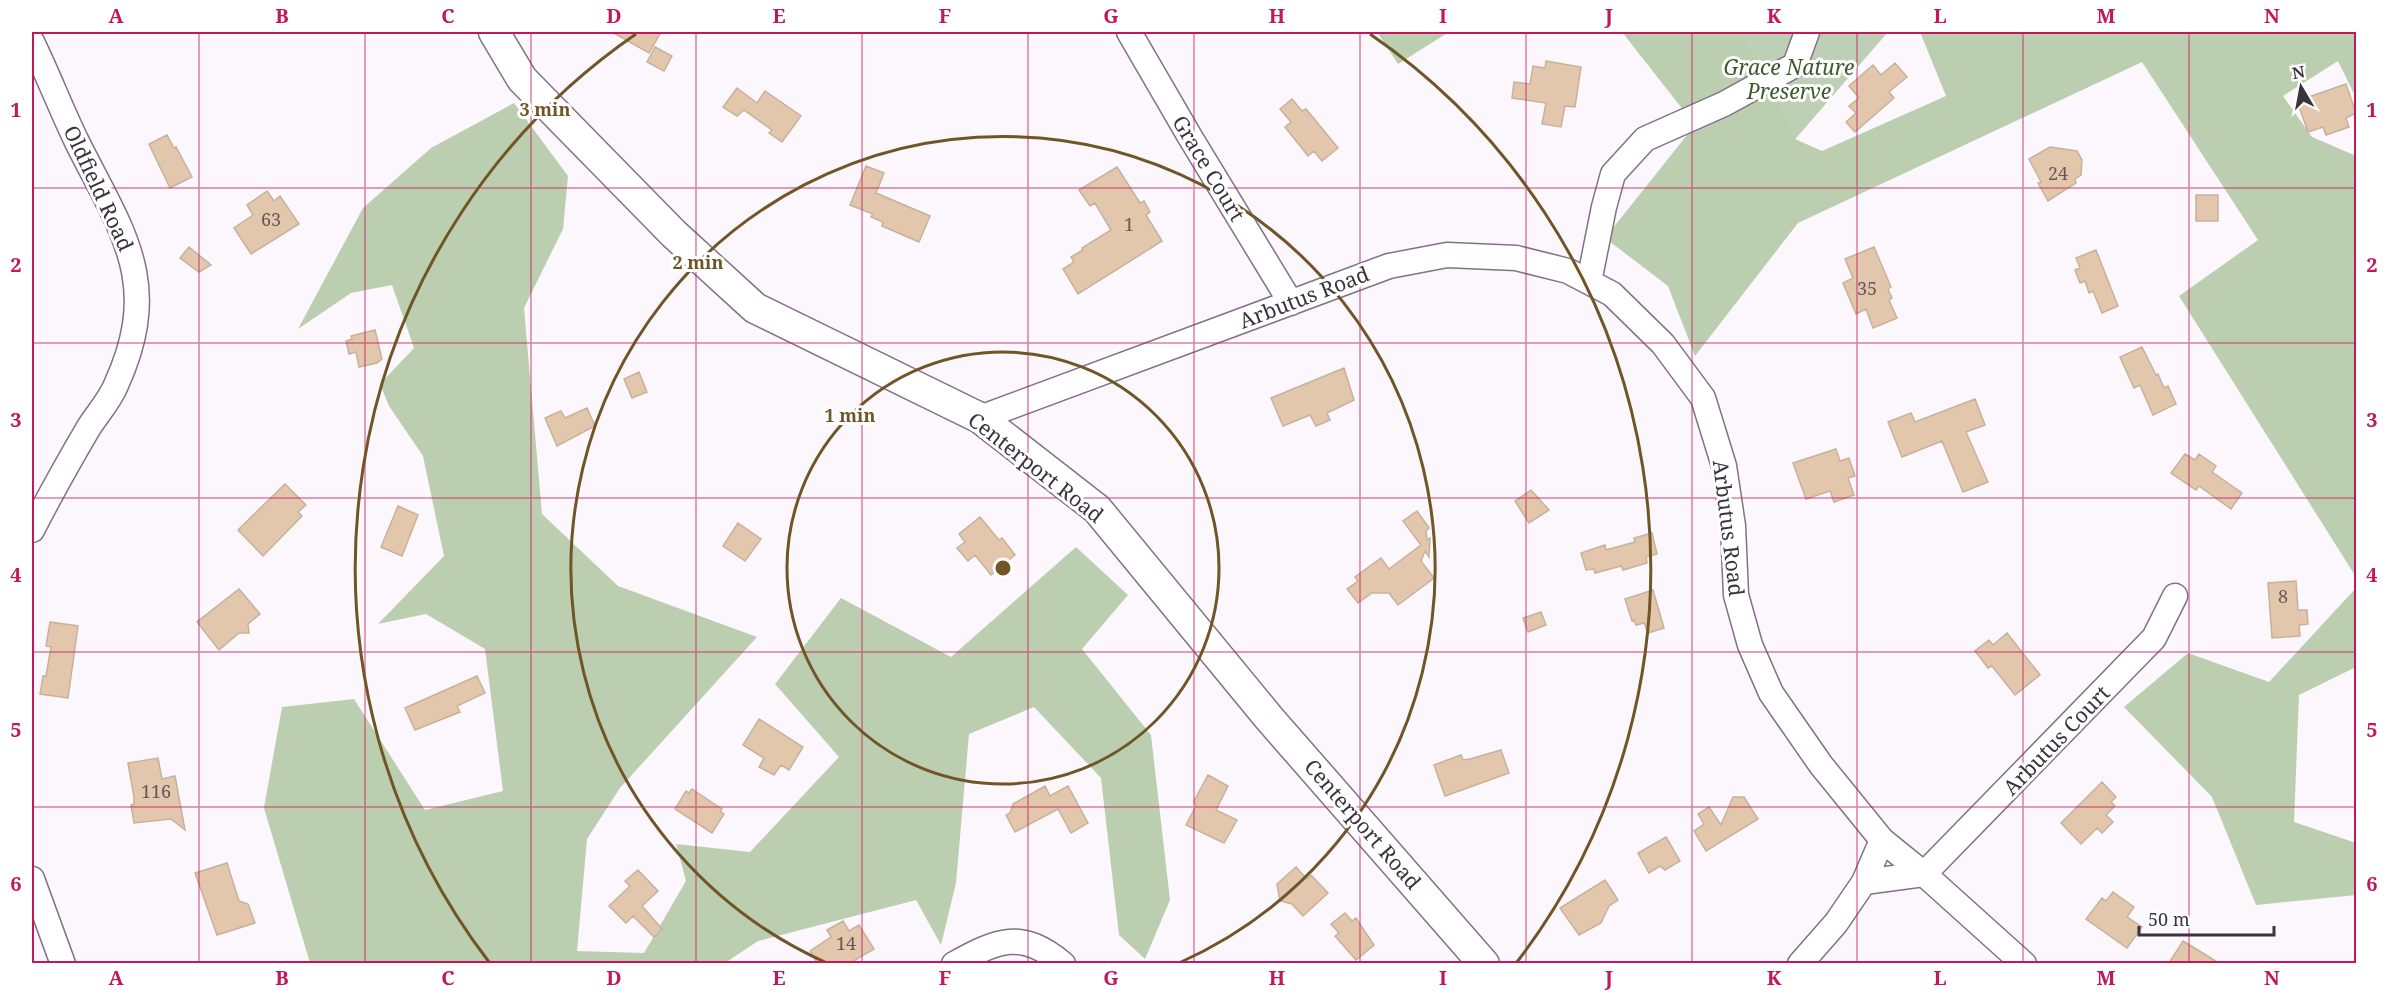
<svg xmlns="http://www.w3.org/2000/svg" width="2388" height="995" font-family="'Noto Serif',serif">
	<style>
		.green { fill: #bdcfb4 }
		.forest { fill: #bbcfb0 }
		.building { fill: #e3c7ad; stroke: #c7b19b; stroke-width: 1.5 }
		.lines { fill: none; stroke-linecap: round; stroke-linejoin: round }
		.minor-casing { stroke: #837187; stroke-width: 27 }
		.major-casing { stroke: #837187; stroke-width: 33 }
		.minor { stroke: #fff; stroke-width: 24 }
		.major { stroke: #fff; stroke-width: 30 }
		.grid { fill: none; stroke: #c2185b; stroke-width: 1.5; stroke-opacity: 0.55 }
		.ring { fill: none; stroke: #705527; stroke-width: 3 }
		.labels { text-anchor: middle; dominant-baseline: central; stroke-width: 6; stroke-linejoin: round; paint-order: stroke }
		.number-label { font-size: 18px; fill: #655859 }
		.park-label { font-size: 21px; font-style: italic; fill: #3e5a2c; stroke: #fff }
		.street-label { font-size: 21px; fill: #3b333d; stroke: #fff }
		.centre { fill: #705527; stroke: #fff; stroke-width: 3 }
		.ring-label { font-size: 18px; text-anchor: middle; font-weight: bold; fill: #705527; stroke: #fff; stroke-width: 6; stroke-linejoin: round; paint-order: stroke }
		.neatline { fill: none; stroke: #c2185b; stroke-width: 2 }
		.grid-label { font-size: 20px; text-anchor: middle; font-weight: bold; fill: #c2185b }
	</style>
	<rect width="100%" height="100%" fill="#fbf7fc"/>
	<!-- green -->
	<path class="green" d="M1742,32H1888L1668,286L1755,51Z"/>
	<!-- forest -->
	<path class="forest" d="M1377,32H1449L1398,64Z
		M1622,32H1742L1755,51L1795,139L1822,151L1946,96L1920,32H2356V98L2338,61L2283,96L2312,137L2354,155L2356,148V577L2179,296L2258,240L2142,62L1798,223L1695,356L1668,286L1605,238L1695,125Z
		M514,103L568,176L563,229L524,308L542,514L618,586L757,637L620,788L587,839L577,951L644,953L686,881L676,844L750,852L839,757L775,684L841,598L951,657L1076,547L1128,595L1082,649L1151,735L1170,900L1145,959L1119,935L1101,778L1034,707L969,734L956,883L941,945L916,900L758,941L725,963H310L264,808L282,707L354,699L425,810L503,791L485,649L426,614L378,624L444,556L423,456L389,406L380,384L414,348L392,285L351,293L298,329L363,208L431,148Z
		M2356,588V667L2299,695L2294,822L2356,843V895L2256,905L2212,797L2124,707L2188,653L2269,682Z"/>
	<!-- building -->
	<path class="building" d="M612,32H661L649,53Z
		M655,47L672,56L664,71L647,62Z
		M1546,61L1581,67L1575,107L1565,106L1561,127L1542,124L1546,103L1512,98L1514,82L1530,84L1533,66L1545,68Z
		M1895,63L1907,77L1889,92L1894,98L1855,132L1846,122L1856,113L1849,106L1859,98L1849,86L1873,65L1881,75Z
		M2346,84L2356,113L2346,118L2349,127L2326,135L2323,127L2308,132L2297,101Z
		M737,88L757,103L765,91L801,116L782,142L769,133L772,130L744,110L737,116L723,107Z
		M1292,99L1302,111L1306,109L1338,148L1322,161L1314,151L1308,156L1285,127L1291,122L1280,109Z
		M167,135L174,148L176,147L192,177L170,188L149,144Z
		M2050,147L2077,151L2082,160L2081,175L2075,179L2076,183L2048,201L2038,183L2041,182L2029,159Z
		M866,166L884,173L876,193L930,216L919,242L882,226L883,222L871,217L873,214L850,205Z
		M1117,167L1140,203L1144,201L1150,212L1146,215L1162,241L1078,294L1063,269L1074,262L1071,257L1083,250L1082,248L1111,230L1095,203L1090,206L1079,190Z
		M267,191L274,201L280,196L299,224L251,254L234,228L253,215L247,205Z
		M2196,195H2218V221H2196Z
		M189,247L211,265L199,272L180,258Z
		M1874,247L1891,287L1888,289L1892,298L1889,300L1897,318L1873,328L1866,309L1856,314L1843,283L1853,278L1845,259Z
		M2096,250L2118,306L2102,313L2093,291L2089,293L2085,281L2080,283L2075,270L2080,268L2076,258Z
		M375,330L382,359L377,363L359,367L356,352L349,354L346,341L352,339L351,336Z
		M2142,347L2156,375L2158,374L2164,388L2168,386L2176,404L2153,415L2140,385L2134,388L2120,357Z
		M1344,368L1354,400L1327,413L1330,420L1316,426L1310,415L1283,426L1271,398Z
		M639,372L647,392L632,398L624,379Z
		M1975,399L1985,425L1966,432L1988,482L1963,492L1942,441L1902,457L1888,422L1911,413L1915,422Z
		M587,408L595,426L557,446L545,418L561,411L565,418Z
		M1836,449L1840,461L1849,458L1855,476L1848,478L1854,495L1834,502L1830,491L1806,499L1793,463Z
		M2185,454L2195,460L2199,454L2216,466L2212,472L2242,493L2231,509L2199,486L2196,490L2171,473Z
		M285,484L306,505L298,512L302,516L263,556L238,530Z
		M1531,490L1549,510L1529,523L1515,501Z
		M398,506L418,515L402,556L381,547Z
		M1417,511L1429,528L1426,531L1427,540L1430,538L1429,557L1425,551L1421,561L1434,578L1398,605L1389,593H1372L1358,603L1347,589L1358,581L1355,577L1381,558L1389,569L1421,545L1403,521Z
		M980,517L999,540L1002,538L1015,555L991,575L975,555L968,561L957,548L965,542L959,534Z
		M738,523L761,539L745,561L723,546Z
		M1652,533L1657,554L1646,557L1647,563L1623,570L1621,566L1595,573L1594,569L1586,570L1581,553L1605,545L1606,550L1635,542L1634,538Z
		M2296,581L2298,610H2307L2308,624L2299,625L2300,636L2272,638L2268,583Z
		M239,589L260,614L248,624L249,633H239L219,650L197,622Z
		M1653,590L1664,628L1648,633L1644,623L1636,625L1634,620L1632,621L1625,599Z
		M1541,612L1546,625L1528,632L1523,618Z
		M50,622L78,626L68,698L40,694L43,676H46L51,647L46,646Z
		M2007,633L2040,675L2015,695L1992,666L1988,668L1975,651L1989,640L1993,645Z
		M477,676L485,693L457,706L460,712L415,730L405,708Z
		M759,719L803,747L789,770L781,765L774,775L759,767L764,758L743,745Z
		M1501,750L1509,773L1445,796L1434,765L1461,755L1463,760L1470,759Z
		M158,758L162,779L175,776L185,830L171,819L134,823L131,805L134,804V797L128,763Z
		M1208,775L1228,786L1216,810L1237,820L1224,843L1186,825L1196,806L1194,801Z
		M2102,782L2116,797L2111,802L2115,806L2106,815L2113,822L2102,833L2097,828L2081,844L2061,823Z
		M1045,786L1050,796L1068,786L1088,823L1071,833L1058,809L1015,832L1006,815L1010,813L1013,804Z
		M692,789L722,809L720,811L724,814L712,833L675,809L686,791L689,793Z
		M1733,797H1744L1758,819L1706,851L1694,831L1704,824L1698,814L1709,807L1721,825Z
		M1666,837L1680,861L1665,870L1660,866L1649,873L1638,853Z
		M227,863L239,901L248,904L255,923L217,935L195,873Z
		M1296,867L1307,879L1311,875L1328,893L1303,916L1292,904L1280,901L1277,884Z
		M638,870L658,891L642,906L662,929L654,937L633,916L626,923L609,906L630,886L625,881Z
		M1605,880L1618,900L1609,906L1601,923L1579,935L1560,908Z
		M2113,892L2134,907L2127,917L2142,927L2127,948L2086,919L2102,898L2106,901Z
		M1345,913L1352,921L1356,918L1374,945L1356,960L1335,936L1339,933L1331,924Z
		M843,921L849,931L859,925L874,949L850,963H817L810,951L831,937L827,930Z
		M2183,941L2219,963H2169Z"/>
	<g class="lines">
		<!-- minor casing -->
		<g class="minor-casing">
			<path id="minor" d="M1129,32L1190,137L1291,303
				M32,42C48,75 61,109 77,142C122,232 163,282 116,385C110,400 98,413 89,427C69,461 50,495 32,530
				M1589,282L1604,207L1613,174L1645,139L1724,104L1795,65L1807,32
				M980,418L1389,266L1447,255L1516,258L1568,271L1612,294L1663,344L1703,398L1724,466L1733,526L1736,595L1750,645L1771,693L1821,765L1882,840L1924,874L2024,964
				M32,879L63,964
				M1864,882L1924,874L2154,638L2175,596
				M954,964C998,940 1021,929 1063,964
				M1800,964L1836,923L1864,882L1882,840"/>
		</g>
		<!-- major casing -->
		<g class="major-casing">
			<path id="major" d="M494,32L522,79L674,234L755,308L980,418L1097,509L1269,718L1484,964"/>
		</g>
		<!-- minor -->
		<use href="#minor" class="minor"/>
		<!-- major -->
		<use href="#major" class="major"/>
	</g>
	<!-- grid -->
	<path class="grid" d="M199,32V964M365,32V964M531,32V964M696,32V964M862,32V964M1028,32V964M1194,32V964M1360,32V964M1526,32V964M1692,32V964M1857,32V964M2023,32V964M2189,32V964M32,188H2356M32,343H2356M32,498H2356M32,652H2356M32,807H2356"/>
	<!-- distance rings -->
	<g class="ring">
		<circle cx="1003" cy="568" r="216"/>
		<path d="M827 963A432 432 0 1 1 1179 963"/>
		<path d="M489 962A648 648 0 0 1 636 34M1370 34A648 648 0 0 1 1517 962"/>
	</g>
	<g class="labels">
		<!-- number labels -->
		<g class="number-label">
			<text x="2058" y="173">24</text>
			<text x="271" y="219">63</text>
			<text x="1129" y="224">1</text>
			<text x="1867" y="288">35</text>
			<text x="2283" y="596">8</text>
			<text x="156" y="791">116</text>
			<text x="846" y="943">14</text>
		</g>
		<!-- park labels -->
		<g class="park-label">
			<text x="1789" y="67">Grace Nature<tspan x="1789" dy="24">Preserve</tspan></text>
		</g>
		<!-- street labels -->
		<g class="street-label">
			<text transform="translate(1209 168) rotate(59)">Grace Court</text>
			<text transform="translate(99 188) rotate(65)">Oldfield Road</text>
			<text transform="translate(1304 297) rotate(-21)">Arbutus Road</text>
			<text transform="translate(1036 467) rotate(38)">Centerport Road</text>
			<text transform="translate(1729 528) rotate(83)">Arbutus Road</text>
			<text transform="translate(2056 740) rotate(-46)">Arbutus Court</text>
			<text transform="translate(1363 824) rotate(49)">Centerport Road</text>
		</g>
	</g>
	<circle cx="1003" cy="568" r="9" class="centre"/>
	<g class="ring-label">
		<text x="545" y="116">3 min</text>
		<text x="698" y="269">2 min</text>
		<text x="850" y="422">1 min</text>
	</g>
	<!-- border -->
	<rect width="2388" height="995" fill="none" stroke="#ffffff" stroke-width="66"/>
	<!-- north arrow -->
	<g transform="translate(2301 87) rotate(350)" stroke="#ffffff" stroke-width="4.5" paint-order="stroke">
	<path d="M0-4.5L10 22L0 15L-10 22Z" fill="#3b333d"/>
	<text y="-9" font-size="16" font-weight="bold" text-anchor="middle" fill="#3b333d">N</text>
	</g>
	<!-- scale -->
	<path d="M2139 926v9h135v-9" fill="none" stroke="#3b333d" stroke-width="3"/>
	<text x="2148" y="926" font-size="18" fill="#3b333d" stroke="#ffffff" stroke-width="4.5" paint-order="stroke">50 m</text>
	<rect x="33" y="33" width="2322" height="929" class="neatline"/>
	<g class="grid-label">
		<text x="116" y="23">A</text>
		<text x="282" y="23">B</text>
		<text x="448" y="23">C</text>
		<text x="614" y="23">D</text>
		<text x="779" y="23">E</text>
		<text x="945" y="23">F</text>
		<text x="1111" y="23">G</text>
		<text x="1277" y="23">H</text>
		<text x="1443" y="23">I</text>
		<text x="1609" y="23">J</text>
		<text x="1774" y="23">K</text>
		<text x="1940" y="23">L</text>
		<text x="2106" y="23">M</text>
		<text x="2272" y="23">N</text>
		<text x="16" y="117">1</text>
		<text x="2372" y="117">1</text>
		<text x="16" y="272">2</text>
		<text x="2372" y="272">2</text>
		<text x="16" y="427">3</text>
		<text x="2372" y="427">3</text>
		<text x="16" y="582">4</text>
		<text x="2372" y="582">4</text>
		<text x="16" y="737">5</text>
		<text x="2372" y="737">5</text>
		<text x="16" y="891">6</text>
		<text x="2372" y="891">6</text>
		<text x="116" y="985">A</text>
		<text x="282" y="985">B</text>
		<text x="448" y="985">C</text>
		<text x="614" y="985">D</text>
		<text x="779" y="985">E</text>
		<text x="945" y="985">F</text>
		<text x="1111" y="985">G</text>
		<text x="1277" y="985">H</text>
		<text x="1443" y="985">I</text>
		<text x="1609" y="985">J</text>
		<text x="1774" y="985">K</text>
		<text x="1940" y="985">L</text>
		<text x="2106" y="985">M</text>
		<text x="2272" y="985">N</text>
	</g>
</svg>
